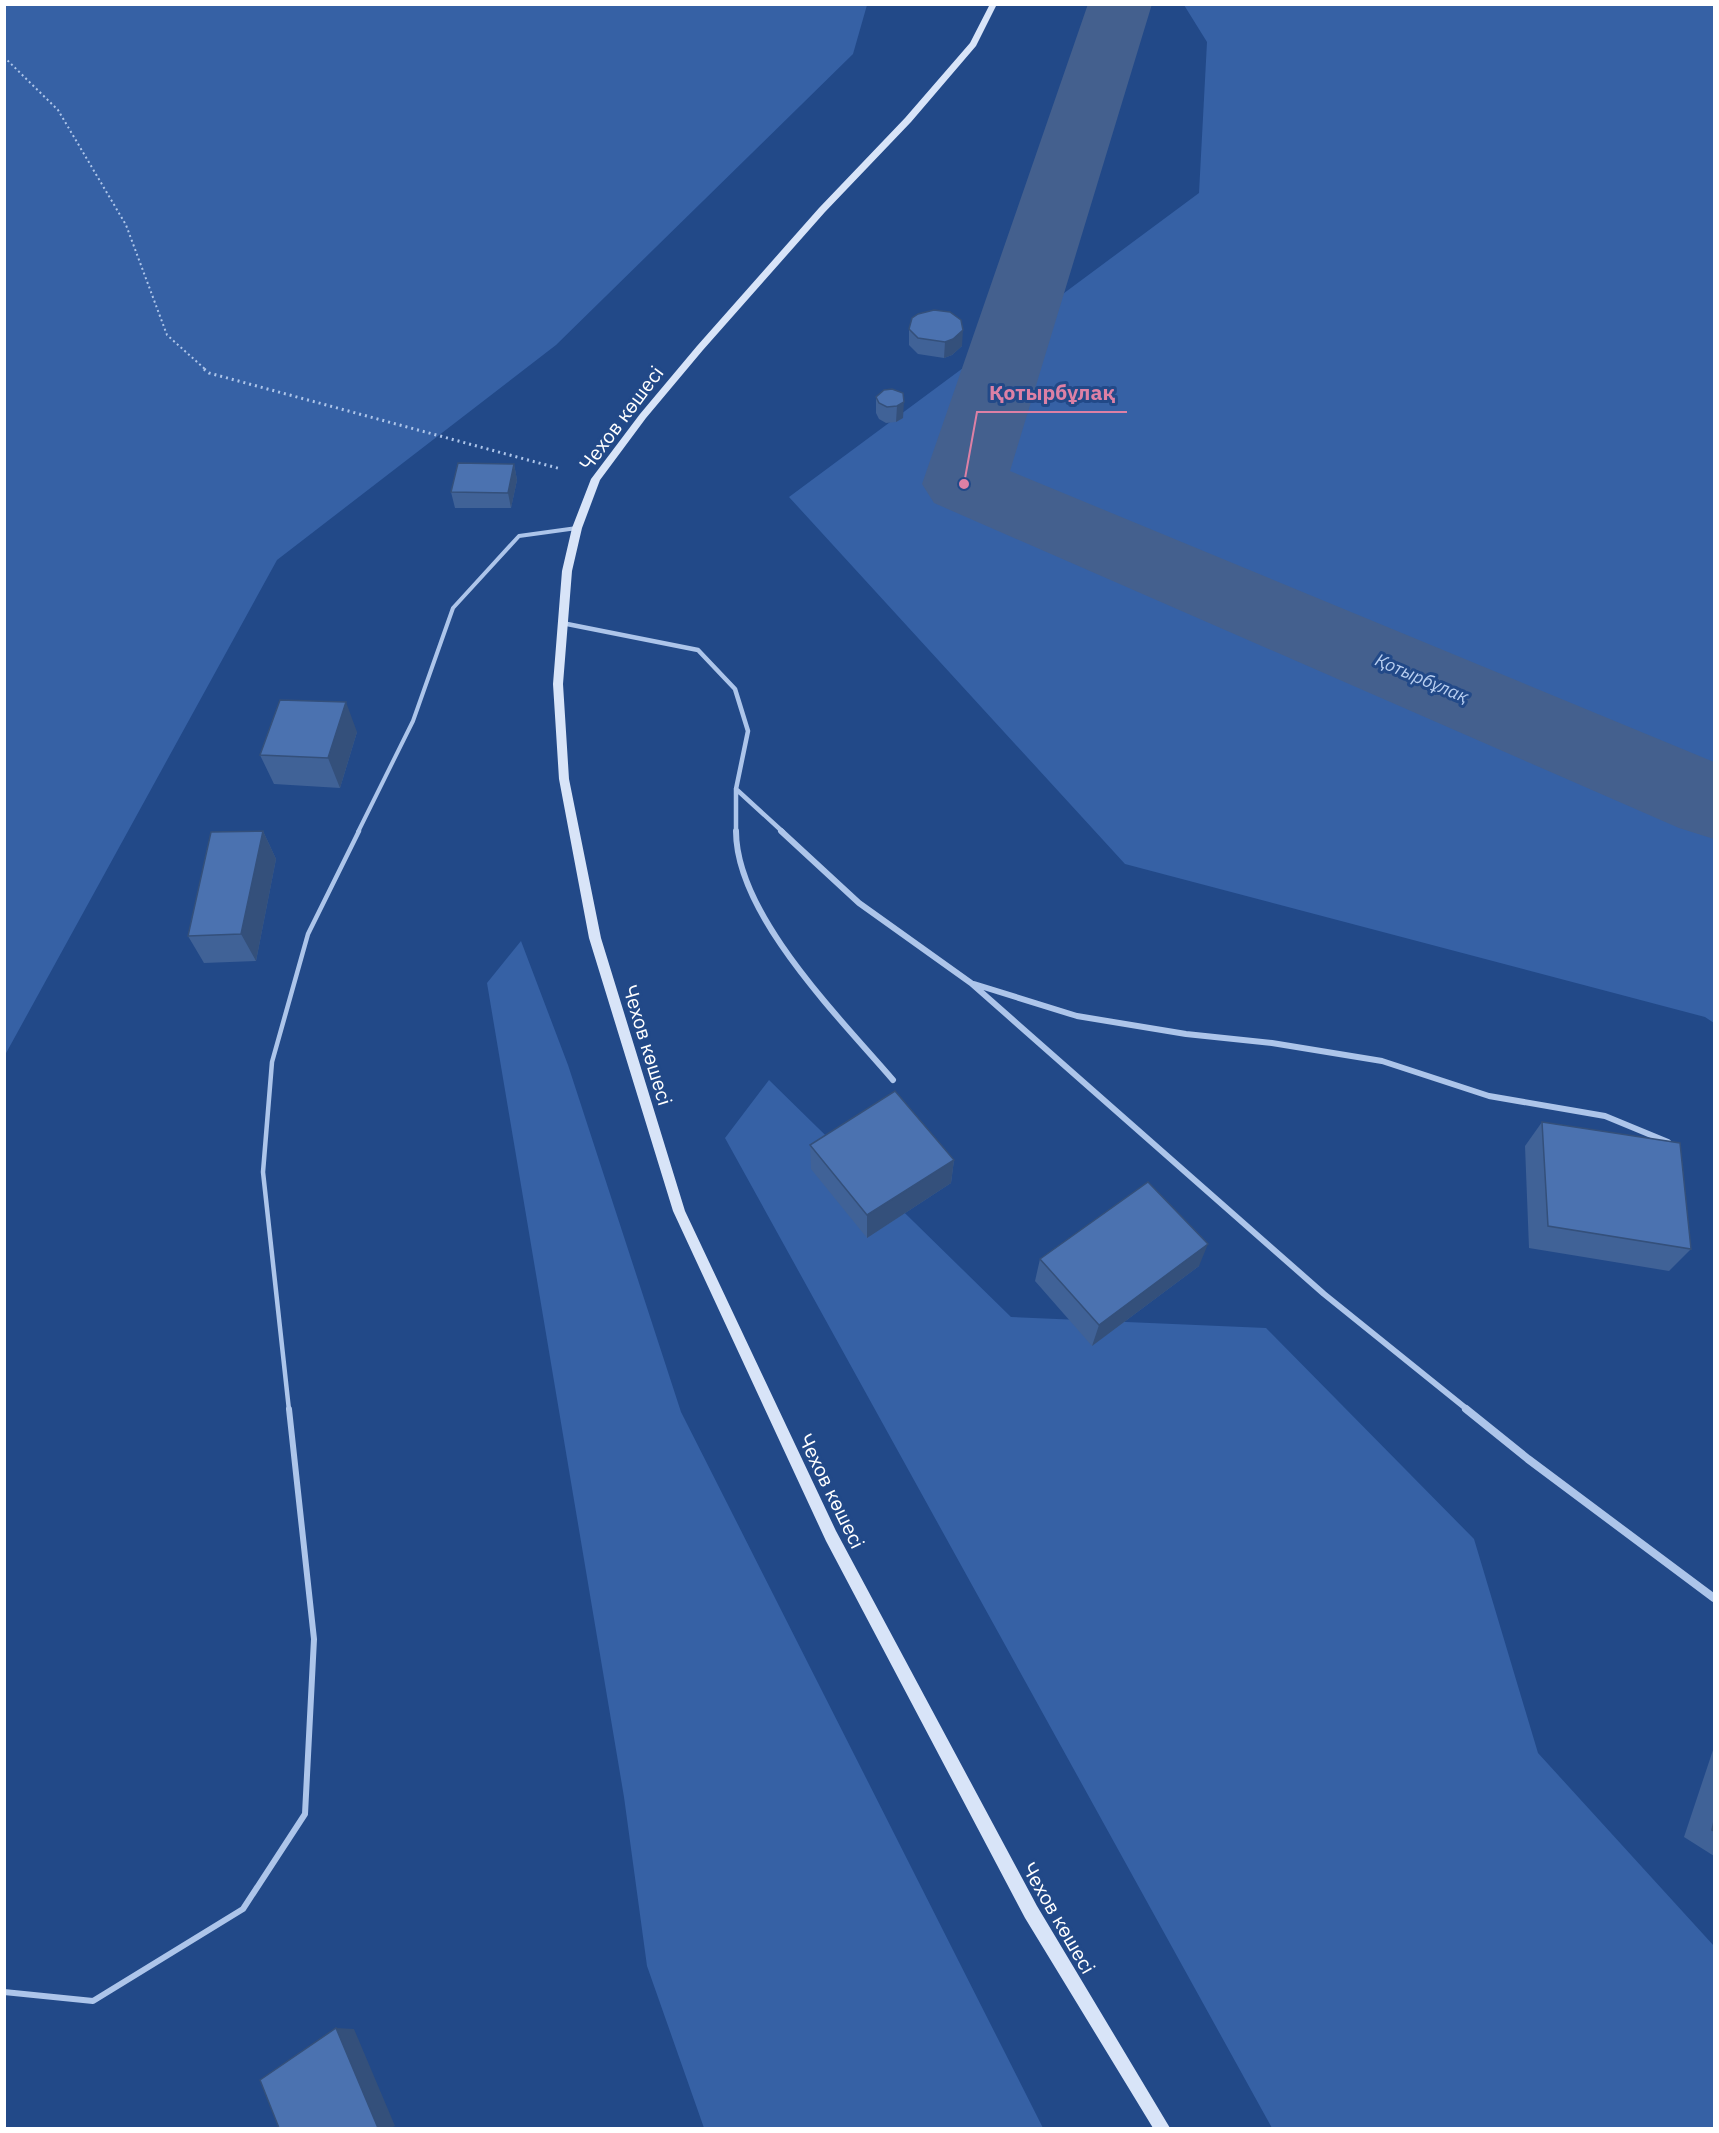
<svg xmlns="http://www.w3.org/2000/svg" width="1719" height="2133" font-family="'IBM Plex Sans',sans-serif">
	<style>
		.green { fill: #3661a5 }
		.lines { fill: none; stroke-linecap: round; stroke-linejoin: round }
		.river { fill: #44608e; fill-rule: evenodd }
		.path-far1 { stroke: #adc5ea; stroke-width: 2; stroke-dasharray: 2 3; stroke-linecap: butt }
		.path { stroke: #adc5ea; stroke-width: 3; stroke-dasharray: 2 4; stroke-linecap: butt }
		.lane-far2 { stroke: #adc5ea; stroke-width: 4 }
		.lane-far1 { stroke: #adc5ea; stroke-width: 4.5 }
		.lane { stroke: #adc5ea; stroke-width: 6 }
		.street-far2 { stroke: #adc5ea; stroke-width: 4.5 }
		.street-far1 { stroke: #adc5ea; stroke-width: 6 }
		.street { stroke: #adc5ea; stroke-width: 8 }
		.secondary { fill: #d8e4f8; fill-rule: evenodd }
		.wall { fill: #406297 }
		.shaded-wall { fill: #34507b }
		.building { fill: #4b72b0; stroke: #34507b; stroke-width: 1.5 }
		.labels { text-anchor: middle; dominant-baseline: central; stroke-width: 6; stroke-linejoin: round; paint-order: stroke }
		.far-water-label { font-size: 18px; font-style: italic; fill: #b9cff1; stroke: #224988 }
		.street-label { font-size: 20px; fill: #fff; stroke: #224988 }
		.leader { fill: none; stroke: #dd80a5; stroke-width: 2 }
		.callout-dot { fill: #dd80a5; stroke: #224988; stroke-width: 2 }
		.callout-label { font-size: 21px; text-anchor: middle; font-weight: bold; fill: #dd80a5; stroke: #224988; stroke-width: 6; stroke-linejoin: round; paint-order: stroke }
	</style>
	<rect width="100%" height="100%" fill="#224988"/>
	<!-- green -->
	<path class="green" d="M5,4L867,5L853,54L556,345L277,560L5,1055Z
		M1184,5H1714V1023L1705,1017L1125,864L789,497L1199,193L1207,42Z
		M521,941L568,1065L681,1412L1043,2128H704L647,1966L624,1797L487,983Z
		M769,1080L1011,1317L1266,1328L1474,1539L1538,1753L1714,1946V2128H1272L725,1138Z"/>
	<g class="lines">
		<!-- river -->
		<path class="river" d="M1088,4H1152L1010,471L1714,762V839L1679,828L934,503L922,484Z"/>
		<!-- path-far1 -->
		<path class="path-far1" d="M4,57L58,110L126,225L167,335L206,370"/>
		<!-- path -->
		<path class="path" d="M204,369L209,373L561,469"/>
		<!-- lane-far2 -->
		<path class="lane-far2" d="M358,832L413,721L453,608L519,536L577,528"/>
		<!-- lane-far1 -->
		<path class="lane-far1" d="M289,1410L263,1172L272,1062L308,934L359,831"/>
		<!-- lane -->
		<path class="lane" d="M4,1992L93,2001L243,1909L305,1814L314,1639L289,1409"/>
		<!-- street-far2 -->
		<path class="street-far2" d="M562,623L698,650L735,689L748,731L736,789V832
			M736,789L783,832"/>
		<!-- street-far1 -->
		<path class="street-far1" d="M736,831C736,915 840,1018 893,1080
			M781,831L859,903L971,983L1324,1294L1468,1410
			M974,984L1077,1016L1186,1034L1272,1043L1382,1061L1489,1096L1605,1116L1668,1142"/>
		<!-- street -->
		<path class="street" d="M1466,1409L1528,1459L1714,1598"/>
		<!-- secondary -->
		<path class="secondary" d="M990,4H997L976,46L911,122L825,212L703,350L646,418L600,480L582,528L572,571L563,684L569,779L601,938L685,1211L836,1531L1037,1906L1170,2128H1153L1025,1918L826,1541L673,1211L589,938L559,779L553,684L562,571L572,528L591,479L640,414L697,346L819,208L905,118L970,43Z"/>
	</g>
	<!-- wall -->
	<path class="wall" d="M909,329L962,346L952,355L944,358L918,354L909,345Z
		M892,389L903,418L896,422L886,423L879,419L876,413V397Z
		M514,464L517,480L511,508H455L451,492Z
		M357,732L340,788L274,784L260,755Z
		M263,831L276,859L256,961L204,963L188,936Z
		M1542,1122L1691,1249L1669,1271L1529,1248L1525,1146Z
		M810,1145L954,1160L951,1183L867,1238L811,1169Z
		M1040,1259L1199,1266L1092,1346L1035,1281Z
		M1714,1747V1856L1684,1837Z"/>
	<!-- shaded-wall -->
	<path class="shaded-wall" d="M963,330L962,346L952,355L944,358L945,342Z
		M904,402L903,418L896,422L897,406Z
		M514,464L517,480L511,508L508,493Z
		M346,702L357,732L340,788L328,758Z
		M263,831L276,859L256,961L241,934Z
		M954,1160L951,1183L867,1238V1215Z
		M1208,1244L1199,1266L1092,1346L1099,1325Z
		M336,2028L354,2029L395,2126L391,2128H377Z"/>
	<!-- building -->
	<path class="building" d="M934,310L950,312L961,320L963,330L953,339L945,342L918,338L909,329L912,318L918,314Z
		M892,389L903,393L904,402L897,406L887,407L879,403L876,397L884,390Z
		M458,463L514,464L508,493L451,492Z
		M280,700L346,702L328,758L260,755Z
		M263,831L241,934L188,936L211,832Z
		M895,1091L954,1160L867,1215L810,1145Z
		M1542,1122L1680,1143L1691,1249L1548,1226Z
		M1148,1182L1208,1244L1099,1325L1040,1259Z
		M1714,1821V1831L1712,1830Z
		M336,2028L378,2128H279L260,2080Z"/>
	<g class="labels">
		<!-- far-water labels -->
		<g class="far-water-label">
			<text transform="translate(1422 678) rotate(23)">Қотырбұлақ</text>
		</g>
		<!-- street labels -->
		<g class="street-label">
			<text transform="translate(621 418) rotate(-53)">Чехов көшесі</text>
			<text transform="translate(648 1045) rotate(73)">Чехов көшесі</text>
			<text transform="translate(832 1491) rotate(64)">Чехов көшесі</text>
			<text transform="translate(1059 1918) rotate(60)">Чехов көшесі</text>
		</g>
	</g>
	<!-- callouts -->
	<path class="leader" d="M964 484L977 412H1127"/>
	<circle class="callout-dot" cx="964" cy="484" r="6"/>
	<g class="callout-label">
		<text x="1052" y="400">Қотырбұлақ</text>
	</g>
	<!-- border -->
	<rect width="1719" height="2133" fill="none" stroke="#ffffff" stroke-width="12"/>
</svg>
